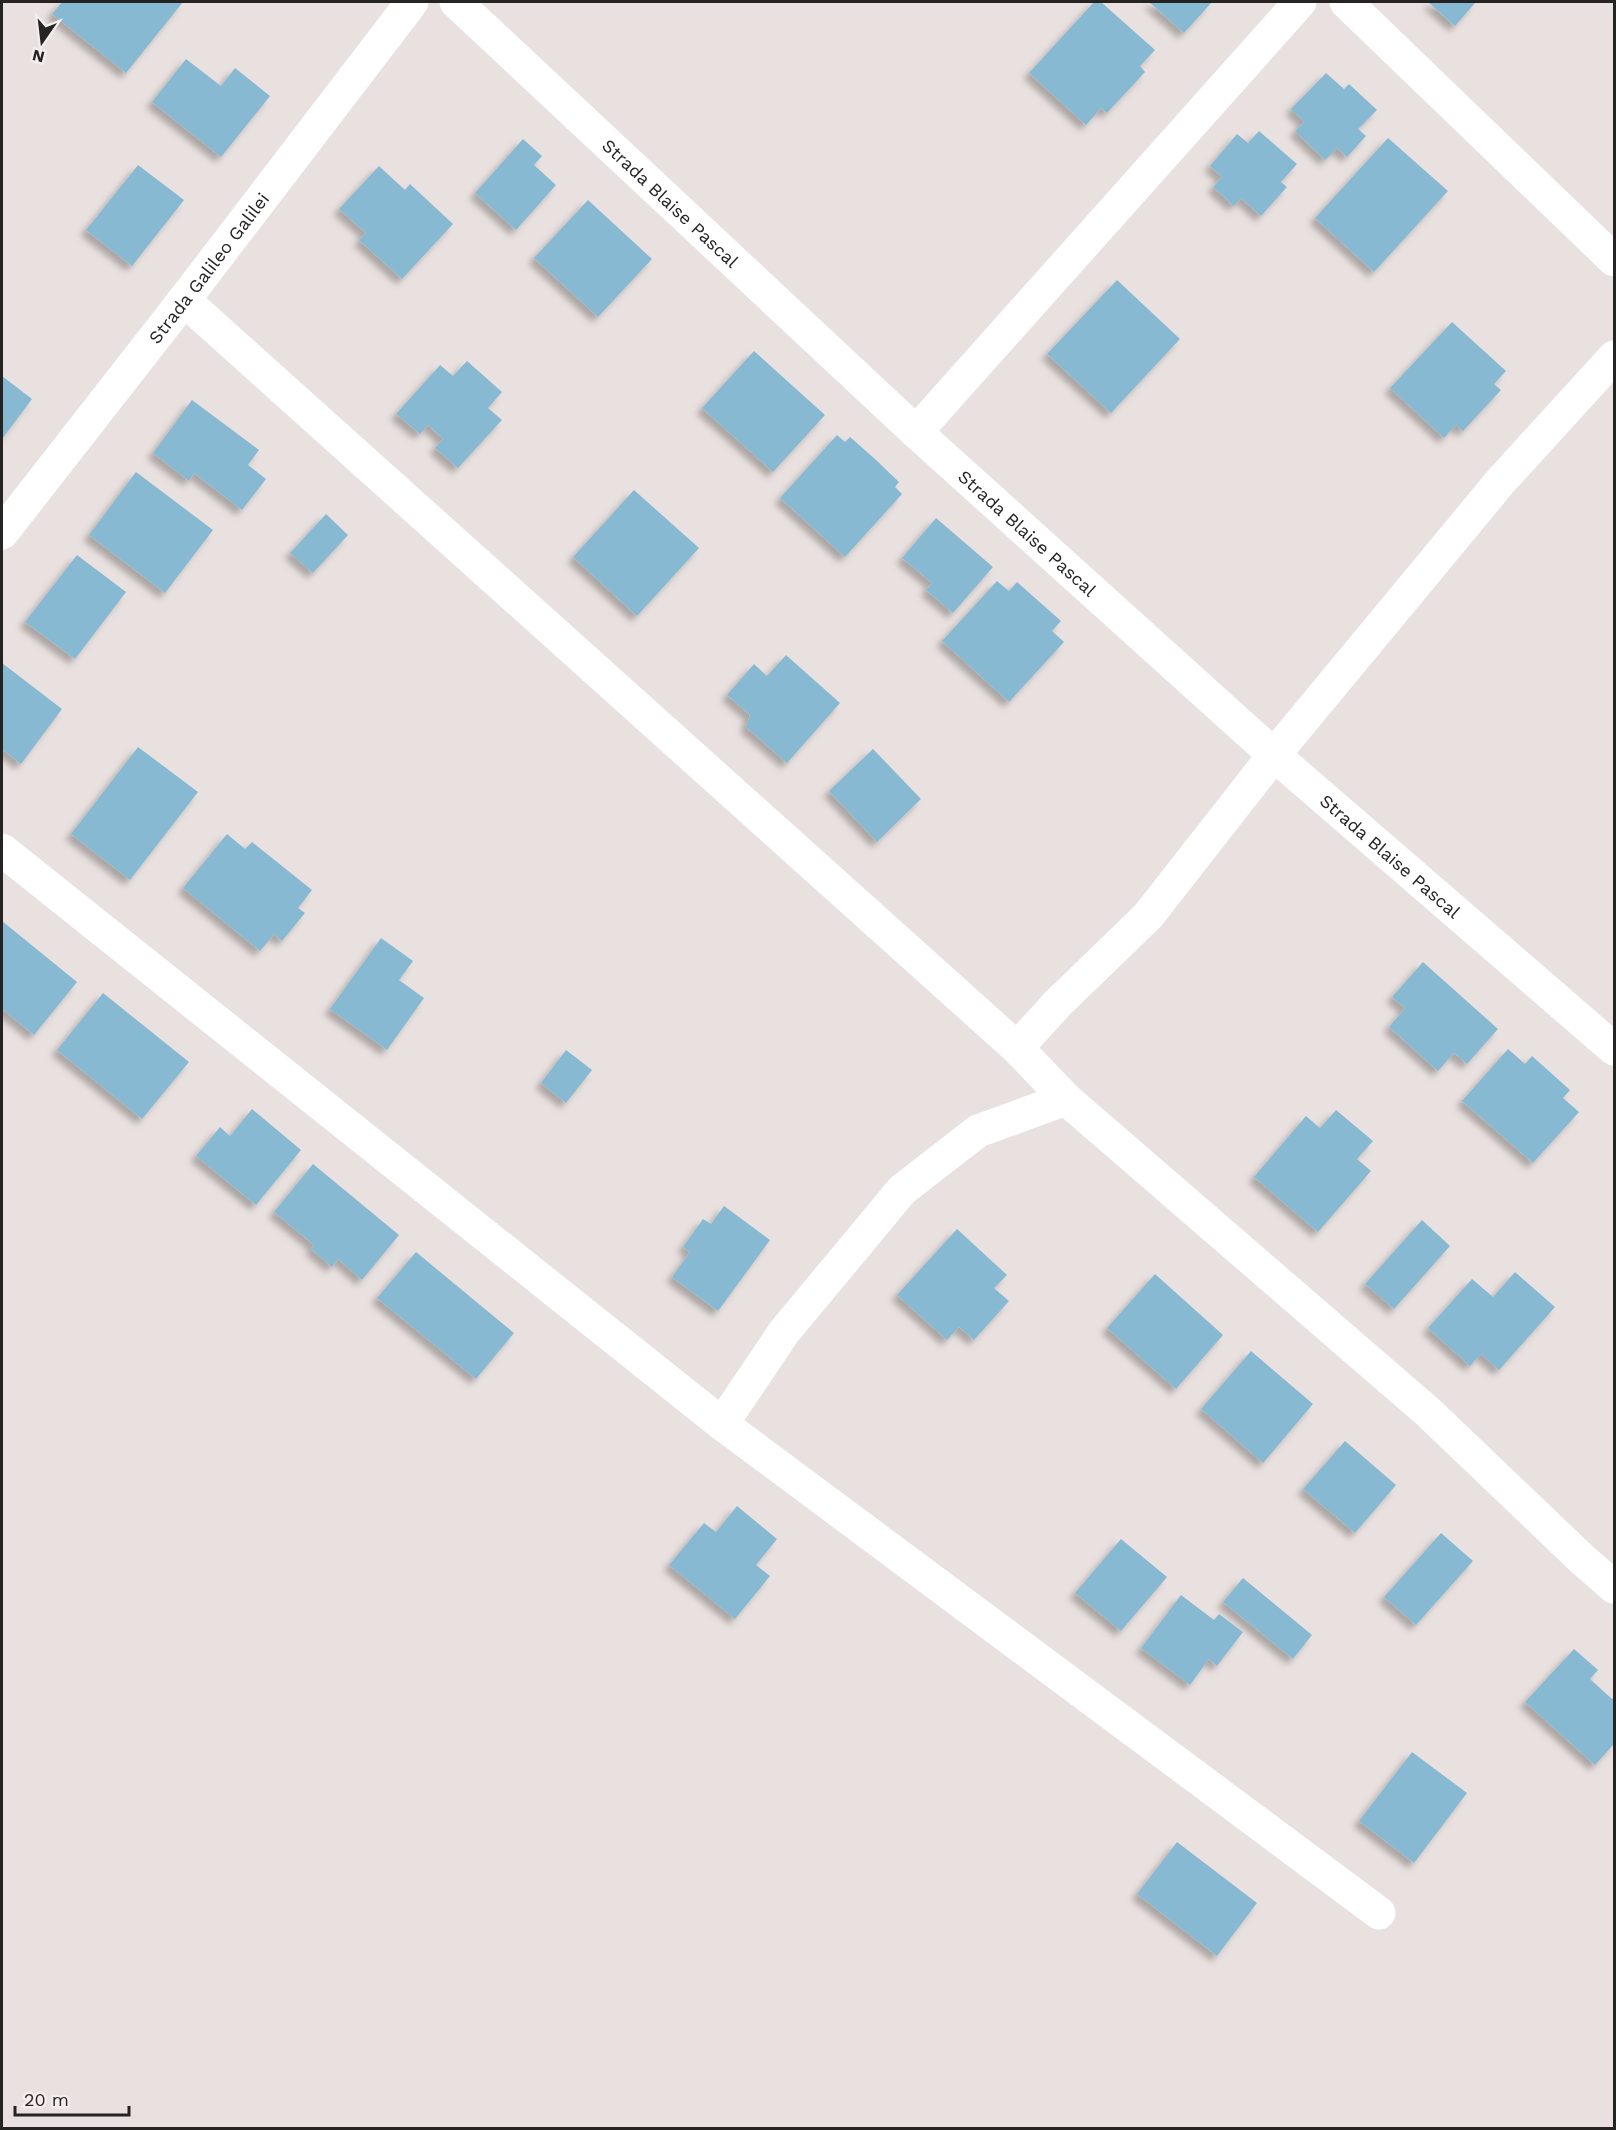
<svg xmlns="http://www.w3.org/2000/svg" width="1616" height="2130" font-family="'Work Sans',sans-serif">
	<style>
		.building { fill: #87b9d3; filter: url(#shadow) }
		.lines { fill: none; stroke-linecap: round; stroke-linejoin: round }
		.street { stroke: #fff; stroke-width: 33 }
		.labels { text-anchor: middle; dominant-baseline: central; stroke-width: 6; stroke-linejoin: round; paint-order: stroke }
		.street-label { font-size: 18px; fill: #262323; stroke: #f6eeee }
	</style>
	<defs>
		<filter id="shadow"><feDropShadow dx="-5.5" dy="5.5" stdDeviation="3" flood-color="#0004"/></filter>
	</defs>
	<rect width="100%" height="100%" fill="#e9e1e0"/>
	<!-- building -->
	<path class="building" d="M62,2H183L126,73L52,14Z
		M1094,2H1101L1155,50L1140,66L1145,72L1107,113L1101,108L1086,125L1029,73Z
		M1149,2H1212L1184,33Z
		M1428,2H1476L1455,26Z
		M186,59L221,86L235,68L270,96L221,157L152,102Z
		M1326,73L1344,89L1349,84L1377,110L1358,129L1366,136L1347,157L1337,148L1325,160L1295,131L1304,122L1291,109Z
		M1259,131L1297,164L1281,182L1287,187L1261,216L1241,198L1234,206L1213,187L1222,177L1210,166L1237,134L1248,143Z
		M1388,138L1448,191L1374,272L1315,218Z
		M523,139L542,156L534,165L556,185L516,230L475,193Z
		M138,165L184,200L132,266L86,230Z
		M379,166L405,190L410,184L453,224L402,279L359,240L366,233L339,209Z
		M588,200L652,259L598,317L534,258Z
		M1117,280L1180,339L1111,413L1047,354Z
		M1452,322L1506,371L1494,384L1501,390L1463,431L1456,425L1444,438L1390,388Z
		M754,351L825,415L773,472L702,408Z
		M467,361L502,392L488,408L502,420L458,468L435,448L443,439L428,425L420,434L396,414L440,365L453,376Z
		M2,376L32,399L2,439Z
		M192,400L259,450L248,465L266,479L242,510L194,473L189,481L153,453Z
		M837,435L845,442L850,437L875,459L899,482L895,487L902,494L845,557L780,498Z
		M136,472L213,530L165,593L89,535Z
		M634,490L699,548L637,616L573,557Z
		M326,514L348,535L313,573L290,553Z
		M936,518L993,567L953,613L926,590L932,583L902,558Z
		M77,555L126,592L75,659L25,622Z
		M997,581L1009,591L1017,582L1061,621L1052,631L1064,642L1009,702L942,641Z
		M786,655L840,703L787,763L746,727L750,715L727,695L754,664L767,676Z
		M2,663L62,709L21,764L2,749Z
		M138,747L198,792L130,880L71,834Z
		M873,749L921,799L877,842L829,791Z
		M227,834L245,849L252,842L312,890L298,908L305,913L282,941L274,934L260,951L183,888Z
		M2,921L77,982L34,1035L2,1009Z
		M381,938L413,961L399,980L424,998L387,1050L330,1009Z
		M1423,962L1498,1029L1467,1064L1454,1053L1438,1071L1389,1027L1405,1008L1392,997Z
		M103,993L189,1062L142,1119L57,1050Z
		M1508,1049L1525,1064L1532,1056L1570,1090L1563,1098L1579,1112L1533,1163L1462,1101Z
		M566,1050L592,1070L566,1103L541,1083Z
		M252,1109L301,1150L256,1205L196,1156L220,1127L230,1136Z
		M1336,1110L1373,1141L1357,1159L1371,1171L1318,1232L1254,1177L1306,1116L1320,1128Z
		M313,1164L399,1235L362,1280L338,1259L332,1267L311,1249L314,1245L274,1212Z
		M724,1206L770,1240L718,1311L672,1277L690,1252L683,1247L703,1219L711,1224Z
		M1422,1220L1450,1246L1394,1309L1365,1284Z
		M957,1229L1007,1275L994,1288L1009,1301L974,1340L959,1327L947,1340L897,1295Z
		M416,1252L514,1333L476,1379L377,1298Z
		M1515,1272L1555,1307L1499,1370L1481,1354L1470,1366L1428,1328L1472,1279L1493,1297Z
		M1155,1274L1223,1335L1176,1389L1107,1328Z
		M1251,1351L1313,1404L1263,1463L1201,1409Z
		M1345,1441L1396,1485L1355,1533L1303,1489Z
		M737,1506L777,1539L756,1565L770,1576L735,1619L669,1565L704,1523L716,1532Z
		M1441,1533L1473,1561L1416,1625L1384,1597Z
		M1121,1539L1167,1577L1121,1631L1075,1593Z
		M1243,1578L1312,1635L1293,1659L1223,1602Z
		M1181,1595L1214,1620L1219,1614L1243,1632L1217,1666L1209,1659L1190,1685L1141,1648Z
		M1574,1649L1598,1670L1590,1679L1612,1699L1614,1696V1744L1595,1765L1525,1702Z
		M1412,1752L1467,1793L1414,1863L1359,1821Z
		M1177,1842L1257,1903L1217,1956L1137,1894Z"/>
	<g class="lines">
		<!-- street -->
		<g class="street">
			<path id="s1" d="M456,2L916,432L1274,755L1614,1049"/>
			<path d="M1346,2L1614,260"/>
			<path d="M184,300L1017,1048L1066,1099L1428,1412L1583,1560L1614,1587"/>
			<path d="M916,432L1300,2"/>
			<path id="s2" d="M2,533L184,300L412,2"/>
			<path d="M2,850L722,1424L1379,1913"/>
			<path d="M1017,1048L1058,1003L1148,916L1274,755L1500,482L1614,357"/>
			<path d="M722,1424L784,1332L902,1190L978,1131L1066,1099"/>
		</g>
	</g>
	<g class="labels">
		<!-- street labels -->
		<g class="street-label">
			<text stroke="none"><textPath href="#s1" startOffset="294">Strada Blaise Pascal</textPath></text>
			<text stroke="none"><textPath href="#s2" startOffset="336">Strada Galileo Galilei</textPath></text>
			<text stroke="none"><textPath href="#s1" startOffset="780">Strada Blaise Pascal</textPath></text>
			<text stroke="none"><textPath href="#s1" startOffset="1266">Strada Blaise Pascal</textPath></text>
		</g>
	</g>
	<!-- border -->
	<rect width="1616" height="2130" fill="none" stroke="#262323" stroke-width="6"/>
	<!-- north arrow -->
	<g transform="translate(42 42) rotate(194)" stroke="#f6eeee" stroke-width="4.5" paint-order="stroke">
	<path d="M0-4.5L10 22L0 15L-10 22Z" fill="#262323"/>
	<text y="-9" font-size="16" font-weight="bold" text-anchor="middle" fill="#262323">N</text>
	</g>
	<!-- scale -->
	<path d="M15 2106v9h114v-9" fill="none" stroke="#262323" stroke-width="3"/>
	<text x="24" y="2106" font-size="18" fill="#262323" stroke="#f6eeee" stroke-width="4.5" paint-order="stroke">20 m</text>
</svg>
